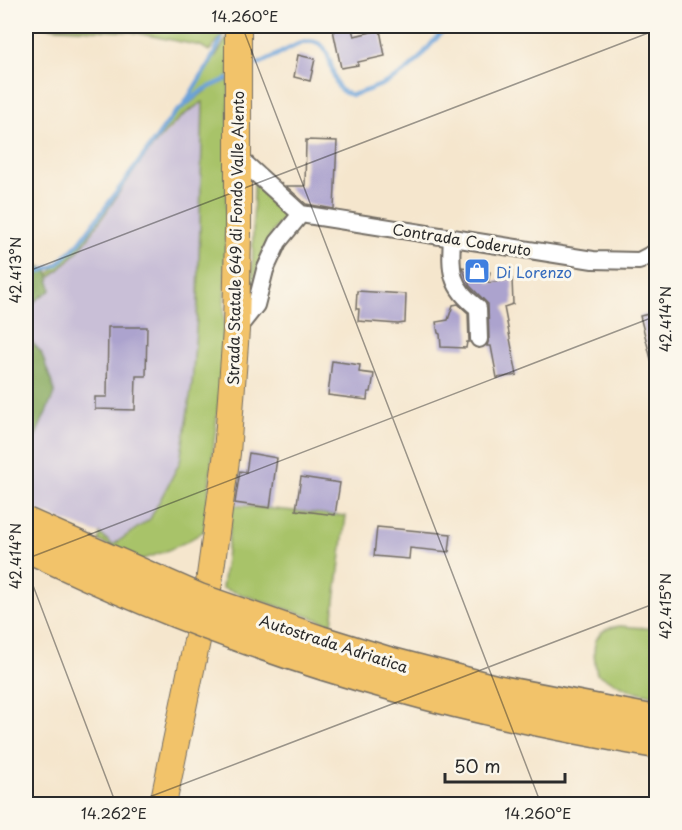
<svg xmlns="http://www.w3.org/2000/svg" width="682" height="830" font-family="'Playpen Sans',sans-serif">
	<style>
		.industrial { fill: #c9bfd7 }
		.green { fill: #a8c369; stroke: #6a774a; stroke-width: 1.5 }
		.forest { fill: #86a95d; stroke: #586a44; stroke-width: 1.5 }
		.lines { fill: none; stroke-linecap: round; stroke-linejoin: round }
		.stream { stroke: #6aa2d9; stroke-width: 4.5 }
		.building { fill: #aca3ce }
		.street-casing { stroke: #726c64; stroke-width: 20 }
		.primary-casing { stroke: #726c64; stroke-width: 28 }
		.street { stroke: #fff; stroke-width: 16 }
		.primary { stroke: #f2c36a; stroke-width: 26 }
		.highway-bridge-casing { stroke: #726c64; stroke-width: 33; stroke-linecap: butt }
		.highway-bridge { stroke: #f2c36a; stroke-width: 30 }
		.ticks { fill: none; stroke: #2b2b2b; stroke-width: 1.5; stroke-opacity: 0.45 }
		.labels { text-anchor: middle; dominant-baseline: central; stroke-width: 6; stroke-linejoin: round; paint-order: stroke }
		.street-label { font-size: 15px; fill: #2b2b2b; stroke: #fbf7ec }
		.shop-label { font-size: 15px; fill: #366cbe; stroke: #fbf7ec; text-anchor: start }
		.neatline { fill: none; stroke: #2b2b2b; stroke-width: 2 }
		.ticks-label { font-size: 15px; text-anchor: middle; fill: #2b2b2b }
	</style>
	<rect width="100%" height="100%" fill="#fbf7ec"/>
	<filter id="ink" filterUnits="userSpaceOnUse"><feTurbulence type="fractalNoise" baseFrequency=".0167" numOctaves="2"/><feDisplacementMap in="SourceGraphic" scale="12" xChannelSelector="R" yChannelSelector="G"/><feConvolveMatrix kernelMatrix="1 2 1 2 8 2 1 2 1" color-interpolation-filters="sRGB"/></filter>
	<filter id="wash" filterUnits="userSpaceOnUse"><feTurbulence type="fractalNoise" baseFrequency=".008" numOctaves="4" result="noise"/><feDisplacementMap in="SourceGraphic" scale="24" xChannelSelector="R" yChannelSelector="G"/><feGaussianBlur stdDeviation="1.35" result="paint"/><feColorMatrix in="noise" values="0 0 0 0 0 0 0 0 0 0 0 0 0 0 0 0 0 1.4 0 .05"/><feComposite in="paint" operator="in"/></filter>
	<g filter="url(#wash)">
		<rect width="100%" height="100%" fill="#f5e6cd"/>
		<!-- industrial -->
		<path class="industrial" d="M203,101L198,303L192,384L180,462L150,519L112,545L100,534L26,506V458L55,392L41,352L26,336V323L35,301L51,290L49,279L83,244L150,150L187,112Z"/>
		<!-- green -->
		<path class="green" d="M26,26H228V29L209,51L201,46L132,32Z
			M229,35V77L205,89L185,104Z
			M229,80L223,364L204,531C184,545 163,553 140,560L99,541L100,534L113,545L150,519L180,462L192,384L198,303L203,102C153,130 119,197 85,242C75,256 61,267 49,279V274L87,235L157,137L175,115L208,89Z
			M254,181L273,204L287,213C266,235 258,263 252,291Z
			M233,505L346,516L332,624L222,588Z
			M620,626L656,629V696L630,690L597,674C592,650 590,629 620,626Z"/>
		<!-- forest -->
		<path class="forest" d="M26,258L48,271L51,290L35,301L26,323Z
			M26,336L41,352L55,392L26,458Z"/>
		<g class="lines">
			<!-- stream -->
			<path class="stream" d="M258,64C270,59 294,45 304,42C335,36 328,76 340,89C343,92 347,94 352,95C374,89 399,79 416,62C427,50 436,37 448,26
				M184,105L211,60L221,40
				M26,277L57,265L80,242L174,114L203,90L227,79"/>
		</g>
		<g id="blocks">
			<!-- building -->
			<path class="building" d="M351,26L354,36L380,30L385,56L358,62V65L341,68L333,30Z
				M298,55L315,59L310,81L294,77Z
				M306,140L337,141L334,209L306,204L286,186H305Z
				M462,267L490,272L488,283L512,279L513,304L504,307L517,375L497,378L491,346H487L489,339L488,304L470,286Z
				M357,291L406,294L405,323L398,324L358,321L359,309H356Z
				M458,304L468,313L469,342H467L466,348L441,347L440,334L438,333L436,322L448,320L453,305Z
				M657,312V363H652L640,316Z
				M108,327H147L146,376H136L135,410L95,409V397H107Z
				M332,361L360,365L359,372L374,374L371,392H368L367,400L328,395Z
				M249,453L277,458L270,508L235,503L240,471L246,472Z
				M301,477L340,483L335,515L296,510Z
				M377,527L451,534L449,552L410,548L409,559L374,556Z"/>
		</g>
	</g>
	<g filter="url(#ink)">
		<use href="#blocks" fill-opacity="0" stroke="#726c64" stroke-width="1.5"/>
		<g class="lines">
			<!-- street casing -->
			<g class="street-casing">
				<path id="street" d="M238,157L301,214L593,260L639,261L656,252
					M452,238C450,271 450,287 478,308L479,339
					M237,329L256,305L265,270L278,242L301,214"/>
			</g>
			<!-- primary casing -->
			<g class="primary-casing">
				<path id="primary" d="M163,804L209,583L227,453L236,330L238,232V26"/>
			</g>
			<!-- street -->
			<use href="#street" class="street"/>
			<!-- primary -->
			<use href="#primary" class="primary"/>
			<!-- highway-bridge casing -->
			<g class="highway-bridge-casing">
				<path id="highway-bridge" d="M26,523L199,599L320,641L388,662L495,690L656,721
					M26,546C145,604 271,652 399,687C484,711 570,728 656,743"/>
			</g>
			<!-- highway-bridge -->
			<use href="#highway-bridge" class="highway-bridge"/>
		</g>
	</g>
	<!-- ticks -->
	<path class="ticks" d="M242,26L541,804M26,272L656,30M26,559L656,316M26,567L116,804M131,804L656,603"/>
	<!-- icons -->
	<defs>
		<g id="shop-square" transform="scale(1.35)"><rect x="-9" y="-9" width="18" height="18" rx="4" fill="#3f7fe0" stroke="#fbf7ec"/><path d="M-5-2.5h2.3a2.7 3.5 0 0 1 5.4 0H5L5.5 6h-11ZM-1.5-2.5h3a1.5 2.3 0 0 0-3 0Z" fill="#fff"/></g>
	</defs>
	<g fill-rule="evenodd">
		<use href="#shop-square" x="477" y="271"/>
	</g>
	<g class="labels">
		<!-- street labels -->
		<g class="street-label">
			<text transform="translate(235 238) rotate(-89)">Strada Statale 649 di Fondo Valle Alento</text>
			<text transform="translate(462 239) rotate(9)">Contrada Coderuto</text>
			<text transform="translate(334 643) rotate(18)">Autostrada Adriatica</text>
		</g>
		<!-- shop labels -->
		<g class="shop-label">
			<text x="496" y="271">Di Lorenzo</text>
		</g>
	</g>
	<!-- margin -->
	<rect width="682" height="830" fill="none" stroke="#fbf7ec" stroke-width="66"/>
	<!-- scale -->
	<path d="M445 773v9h120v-9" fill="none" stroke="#2b2b2b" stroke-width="3"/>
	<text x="454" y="773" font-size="18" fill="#2b2b2b" stroke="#fbf7ec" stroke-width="4.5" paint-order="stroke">50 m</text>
	<rect x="33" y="33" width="616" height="764" class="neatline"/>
	<g class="ticks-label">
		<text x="245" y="22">14.260°E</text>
		<text transform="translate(16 270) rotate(-90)" y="5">42.413°N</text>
		<text transform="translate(666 319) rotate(-90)" y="5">42.414°N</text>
		<text transform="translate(16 556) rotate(-90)" y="5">42.414°N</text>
		<text transform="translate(666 606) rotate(-90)" y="5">42.415°N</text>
		<text x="114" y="819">14.262°E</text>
		<text x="538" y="819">14.260°E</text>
	</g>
</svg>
